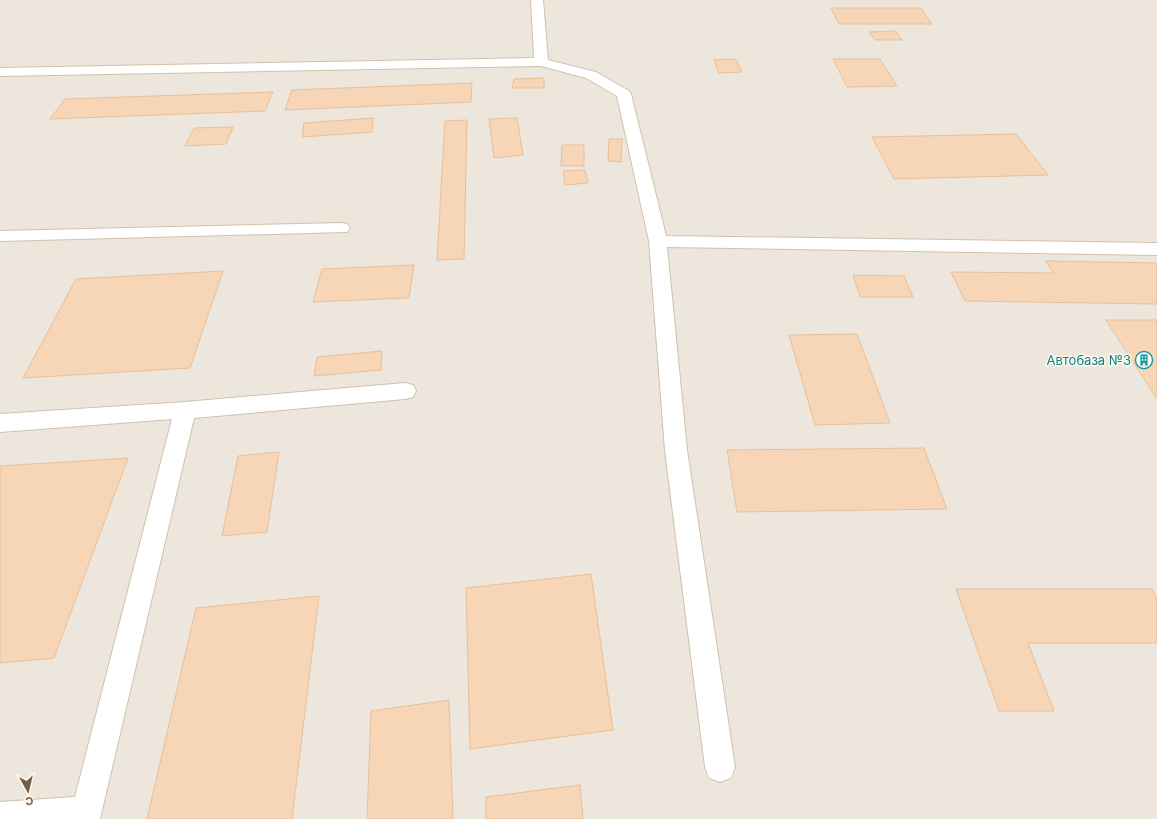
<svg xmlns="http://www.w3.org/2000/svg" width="1157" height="819" font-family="Inter,sans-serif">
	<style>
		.industrial { fill: #ede6dd }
		.building { fill: #f6d6b7; stroke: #eabf96 }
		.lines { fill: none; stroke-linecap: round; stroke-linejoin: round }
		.minor-casing { stroke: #d2c1aa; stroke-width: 2 }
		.minor { fill: #fff; fill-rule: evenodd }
		.labels { text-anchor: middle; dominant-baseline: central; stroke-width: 3; stroke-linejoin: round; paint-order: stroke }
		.culture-label { font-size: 13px; fill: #0d838f; stroke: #fff9e9; text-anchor: end }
	</style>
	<rect width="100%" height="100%" fill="#fef6e1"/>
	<!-- industrial -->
	<path class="industrial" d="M0,0H1157V819H0Z"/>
	<!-- building -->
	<path class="building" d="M831,8H921L932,24H839Z
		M896,31L902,40H875L869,32Z
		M736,59L742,72L719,73L714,60Z
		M833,59H880L897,86L847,87Z
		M544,78V88H512L514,79Z
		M472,83L471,102L285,110L292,90Z
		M273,92L265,111L50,119L65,99Z
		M373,118L372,132L302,137L304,123Z
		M517,118L523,155L494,158L489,119Z
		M467,120L464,259L437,260L445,121Z
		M233,127L226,144L185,146L194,128Z
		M1016,134L1048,175L894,179L872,137Z
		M609,139H622L621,162L608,161Z
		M562,145H584V166H561Z
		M585,170L588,183L565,185L563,171Z
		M1046,261L1157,263V304L965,301L951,272L1053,273Z
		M414,265L409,298L313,302L322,269Z
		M223,271L190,368L23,378L76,279Z
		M853,275L904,276L913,297H860Z
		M1106,320H1157V399Z
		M857,334L890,423L815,425L789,335Z
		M382,351L381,370L314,376L317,357Z
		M924,448L947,509L737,512L727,450Z
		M279,452L267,532L222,536L238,456Z
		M128,458L54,658L0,663V466Z
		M591,574L613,730L470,749L466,588Z
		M956,589H1152L1157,599V643H1028L1054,711H999Z
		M319,596L292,819H147L196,608Z
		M449,700L453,819H367L371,711Z
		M580,785L583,819H486V797Z"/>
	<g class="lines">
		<!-- minor casing -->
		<g class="minor-casing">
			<path id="minor" d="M531,0H543L548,60L596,72L629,91L631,94L666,236L1157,243V255L667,247L687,450L735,767L731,778L720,782L709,778L705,767L665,450L649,241L617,96L586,78L541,66L0,76V68L534,58Z
				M341,223L347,224L350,228L347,232L0,241V231Z
				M405,383L413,385L416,391L413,397L405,399L194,418L100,819H0V802L75,797L172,419L0,432V414L185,402Z"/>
		</g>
		<!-- minor -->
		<use href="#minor" class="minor"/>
	</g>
	<!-- icons -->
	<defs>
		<g id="building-ring" transform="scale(0.9)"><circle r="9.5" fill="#fff9e9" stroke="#0f9aa8" stroke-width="1.5"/><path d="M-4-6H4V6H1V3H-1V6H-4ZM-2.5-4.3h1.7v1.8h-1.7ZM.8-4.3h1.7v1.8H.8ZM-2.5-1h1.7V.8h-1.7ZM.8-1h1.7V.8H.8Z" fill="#0f9aa8"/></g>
	</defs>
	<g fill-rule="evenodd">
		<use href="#building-ring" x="1144" y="360"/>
	</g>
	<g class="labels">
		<!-- culture labels -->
		<g class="culture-label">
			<text x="1131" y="360">Автобаза №3</text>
		</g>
	</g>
	<!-- north arrow -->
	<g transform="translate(28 791) rotate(172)" stroke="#fff9e9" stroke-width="3" paint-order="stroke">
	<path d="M0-3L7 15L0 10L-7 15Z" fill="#775d46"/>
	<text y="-6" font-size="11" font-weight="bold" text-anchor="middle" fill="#775d46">С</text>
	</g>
</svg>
